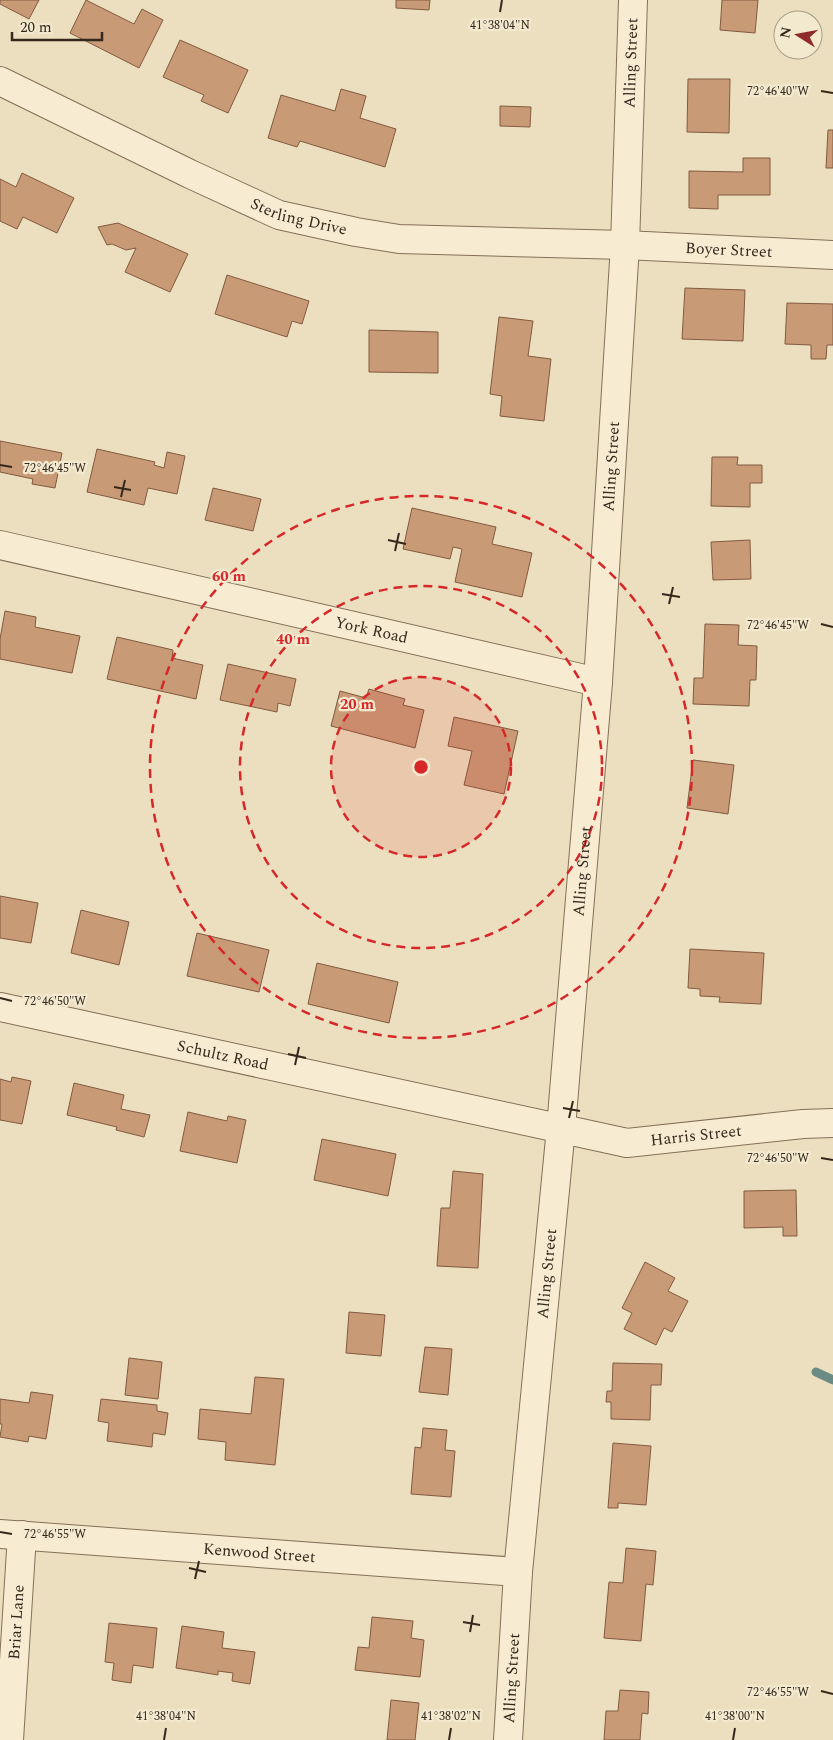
<svg xmlns="http://www.w3.org/2000/svg" width="833" height="1740" font-family="Spectral,serif">
	<style>
		.lines { fill: none; stroke-linecap: round; stroke-linejoin: round }
		.stream { stroke: #6a8b83; stroke-width: 9 }
		.building { fill: #c99a76; stroke: #825a3f }
		.minor-casing { stroke: #847058; stroke-width: 30 }
		.minor { stroke: #f7ecd2; stroke-width: 28 }
		.ticks { fill: none; stroke: #34281c; stroke-width: 2 }
		.ring { fill: none; stroke: #d62828; stroke-width: 2.5; stroke-dasharray: 9 6 }
		.labels { text-anchor: middle; dominant-baseline: central; stroke-width: 4.5; stroke-linejoin: round; paint-order: stroke }
		.street-label { font-size: 16px; fill: #34281c; stroke: #f3e9cf }
		.ticks-label { font-size: 12px; text-anchor: middle; fill: #34281c; stroke: #f3e9cf; stroke-width: 4.5; stroke-linejoin: round; paint-order: stroke }
		.centre { fill: #d62828; stroke: #f3e9cf; stroke-width: 2.5 }
		.ring-label { font-size: 15px; text-anchor: middle; font-weight: bold; fill: #d62828; stroke: #f3e9cf; stroke-width: 4.5; stroke-linejoin: round; paint-order: stroke }
	</style>
	<rect width="100%" height="100%" fill="#ecdfbf"/>
	<g class="lines">
		<!-- stream -->
		<path class="stream" d="M816,1372L833,1380"/>
	</g>
	<!-- building -->
	<path class="building" d="M0,0H39L29,19L0,4Z
		M86,0L134,24L142,9L163,20L139,68L70,33Z
		M396,0H430L429,10L396,8Z
		M722,0H758L755,33L720,30Z
		M180,40L248,70L228,113L201,101L204,95L163,77Z
		M688,79H730L729,133L687,132Z
		M341,89L366,96L360,118L396,129L385,167L300,141L297,147L268,138L281,95L335,111Z
		M500,106L531,107L530,127L500,126Z
		M828,130H833V168H826Z
		M743,158H770V195H718V209L689,208V171L743,172Z
		M22,173L74,198L57,233L23,217L17,229L0,221V179L16,187Z
		M118,223L188,254L170,292L125,272L136,248L126,250L112,244L107,245L98,227Z
		M227,275L309,301L302,324L292,321L287,337L215,314Z
		M685,288L745,290L743,341L682,339Z
		M787,303L833,304V345H827L826,359H811V345L785,344Z
		M499,317L533,321L528,356L551,359L544,421L500,416L502,396L490,394Z
		M369,330L438,332V373L369,372Z
		M0,441L62,453L55,488L32,484L33,479L0,472Z
		M97,449L155,462L154,465L164,468L167,452L185,456L177,494L148,488L144,505L87,492Z
		M712,457H738L737,465H762V483H750V507L711,506Z
		M213,488L261,499L253,531L205,520Z
		M412,508L496,527L492,544L532,553L522,597L455,582L462,549L453,547L450,559L403,549Z
		M750,540L751,579L713,580L711,542Z
		M5,611L36,617L35,627L80,636L72,673L0,659V639Z
		M705,624L739,625L738,645L757,646L756,680H750L749,706L693,704L694,678H703Z
		M117,637L173,650L172,658L203,665L196,699L107,679Z
		M228,664L296,679L290,706L278,703L277,712L220,700Z
		M369,689L405,699L403,705L424,710L415,748L331,726L340,691L366,698Z
		M454,717L518,731L504,794L464,785L472,751L448,746Z
		M693,760L734,765L728,814L687,808Z
		M0,896L38,903L31,943L0,938Z
		M81,910L129,922L119,965L71,953Z
		M197,933L269,950L259,992L187,976Z
		M690,949L764,953L761,1004L719,1002L720,997L700,996V989L688,988Z
		M317,963L398,982L389,1023L308,1004Z
		M12,1077L31,1081L22,1124L0,1120V1079L11,1082Z
		M74,1083L124,1095L121,1109L150,1115L144,1137L116,1130L117,1127L67,1115Z
		M188,1112L227,1121L228,1116L246,1120L237,1163L180,1151Z
		M322,1139L396,1154L388,1196L314,1180Z
		M453,1171L483,1174L478,1268L437,1266L441,1208H450Z
		M796,1190L797,1236H783V1227L744,1228V1191Z
		M645,1262L675,1278L668,1291L688,1301L672,1332L664,1328L656,1345L624,1329L632,1313L622,1308Z
		M349,1312L385,1315L381,1356L346,1353Z
		M425,1347L452,1349L448,1395L419,1392Z
		M129,1358L162,1362L158,1399L125,1395Z
		M613,1363L662,1364L661,1385H651L650,1420L611,1419V1402H606L607,1391H612Z
		M255,1377L284,1379L275,1465L225,1460L226,1442L198,1439L200,1409L251,1414Z
		M31,1392L53,1395L46,1439L29,1436L28,1442L0,1437L2,1424H0V1399L29,1403Z
		M101,1399L157,1405V1411L168,1413L165,1435L153,1433L152,1447L107,1441L109,1423L98,1421Z
		M423,1428L447,1430L445,1450L455,1451L451,1497L411,1494L415,1447L421,1448Z
		M613,1443L651,1446L646,1505L618,1503V1508H608Z
		M626,1548L656,1551L653,1585L646,1584L641,1641L604,1638L609,1582L623,1583Z
		M372,1617L413,1621L411,1638L424,1640L420,1677L355,1670L358,1647L369,1648Z
		M109,1623L157,1628L153,1668L133,1665L131,1683L112,1680L114,1663L105,1662Z
		M182,1626L224,1632L222,1648L255,1652L250,1684L232,1681L233,1673L218,1671V1675L176,1668Z
		M620,1690L649,1692L648,1714L642,1713L640,1740H604L606,1711H618Z
		M391,1700L419,1703L415,1740H387Z"/>
	<g class="lines">
		<!-- minor casing -->
		<g class="minor-casing">
			<g id="minor">
				<path id="s1" d="M0,81L190,174L279,215L356,232L399,239L625,245L833,255"/>
				<path id="s2" d="M0,545L598,682"/>
				<path id="s3" d="M0,1007L627,1143L803,1124L833,1123"/>
				<path id="s4" d="M0,1534L518,1572"/>
				<path id="s5" d="M9,1740L22,1535"/>
				<path id="s6" d="M508,1740L518,1572L561,1128L598,682L625,245L633,0"/>
			</g>
		</g>
		<!-- minor -->
		<use href="#minor" class="minor"/>
	</g>
	<!-- ticks -->
	<path class="ticks" d="M500,12L502,0M821,91L833,93M0,465L12,467M114,487L131,490M121,497L125,480M388,540L406,544M395,551L399,533M662,594L680,597M669,604L673,587M821,624L833,627M0,998L12,1001M288,1054L306,1058M295,1065L299,1047M563,1108L580,1111M569,1118L573,1101M821,1158L833,1160M0,1532L12,1534M189,1568L206,1572M195,1579L199,1561M463,1622L480,1625M470,1632L473,1615M821,1691L833,1694M164,1740L166,1728M449,1740L451,1728M733,1740L735,1728"/>
	<!-- distance rings -->
	<circle cx="421" cy="767" r="90" fill="#d62828" fill-opacity=".12"/>
	<g class="ring">
		<circle cx="421" cy="767" r="90"/>
		<circle cx="421" cy="767" r="181"/>
		<circle cx="421" cy="767" r="271"/>
	</g>
	<g class="labels">
		<!-- street labels -->
		<g class="street-label">
			<text stroke="none"><textPath href="#s6" startOffset="1682">Alling Street</textPath></text>
			<text stroke="none"><textPath href="#s1" startOffset="329">Sterling Drive</textPath></text>
			<text stroke="none"><textPath href="#s1" startOffset="762">Boyer Street</textPath></text>
			<text stroke="none"><textPath href="#s6" startOffset="1278">Alling Street</textPath></text>
			<text stroke="none"><textPath href="#s2" startOffset="381">York Road</textPath></text>
			<text stroke="none"><textPath href="#s6" startOffset="872">Alling Street</textPath></text>
			<text stroke="none"><textPath href="#s3" startOffset="228">Schultz Road</textPath></text>
			<text stroke="none"><textPath href="#s3" startOffset="711">Harris Street</textPath></text>
			<text stroke="none"><textPath href="#s6" startOffset="468">Alling Street</textPath></text>
			<text stroke="none"><textPath href="#s4" startOffset="260">Kenwood Street</textPath></text>
			<text stroke="none"><textPath href="#s5" startOffset="118">Briar Lane</textPath></text>
			<text stroke="none"><textPath href="#s6" startOffset="62">Alling Street</textPath></text>
		</g>
	</g>
	<g class="ticks-label">
		<text x="500" y="29">41°38'04"N</text>
		<text x="778" y="95">72°46'40"W</text>
		<text x="55" y="472">72°46'45"W</text>
		<text x="778" y="629">72°46'45"W</text>
		<text x="55" y="1005">72°46'50"W</text>
		<text x="778" y="1162">72°46'50"W</text>
		<text x="55" y="1538">72°46'55"W</text>
		<text x="778" y="1696">72°46'55"W</text>
		<text x="166" y="1720">41°38'04"N</text>
		<text x="451" y="1720">41°38'02"N</text>
		<text x="735" y="1720">41°38'00"N</text>
	</g>
	<circle cx="421" cy="767" r="8" class="centre"/>
	<g class="ring-label">
		<text x="229" y="581">60 m</text>
		<text x="293" y="644">40 m</text>
		<text x="357" y="709">20 m</text>
	</g>
	<!-- north arrow -->
	<g transform="translate(798 35) rotate(281)"><circle r="24" fill="#f3e9cf" stroke="#a79c87"/>
	<path d="M0-4L9 19L0 12L-9 19Z" fill="#902b2b"/>
	<text y="-8" font-size="14" font-weight="bold" text-anchor="middle" fill="#34281c">N</text>
	</g>
	<!-- scale -->
	<path d="M12 32v8h90v-8" fill="none" stroke="#34281c" stroke-width="2.5"/>
	<text x="20" y="32" font-size="15" fill="#34281c" stroke="#f3e9cf" stroke-width="4" paint-order="stroke">20 m</text>
</svg>
